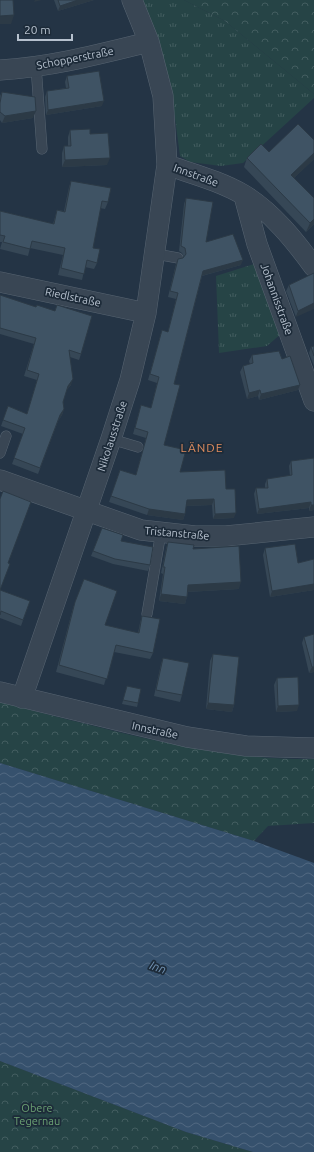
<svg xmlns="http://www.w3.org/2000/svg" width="314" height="1152" font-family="Ubuntu,sans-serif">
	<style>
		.grass { fill: url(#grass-tufts) }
		.forest { fill: url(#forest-crowns) }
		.water { fill: url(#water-waves) }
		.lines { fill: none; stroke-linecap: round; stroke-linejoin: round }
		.service-casing { stroke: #576471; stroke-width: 11 }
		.minor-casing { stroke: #576471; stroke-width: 21 }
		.service { stroke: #394654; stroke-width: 10 }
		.minor { stroke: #394654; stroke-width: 20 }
		.wall { fill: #364756 }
		.shaded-wall { fill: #2c3a46 }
		.building { fill: #3f5364; stroke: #2c3a46 }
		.labels { text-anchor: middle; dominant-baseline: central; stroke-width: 3.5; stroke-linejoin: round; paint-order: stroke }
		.street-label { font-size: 11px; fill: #b6c1ce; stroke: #1d2b39 }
		.park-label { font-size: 11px; fill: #6ba173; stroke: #1d2b39 }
		.neighbourhood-label { font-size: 12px; letter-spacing: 1px; fill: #e18d5e; stroke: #1d2b39 }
		.water-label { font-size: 12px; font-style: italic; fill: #7394b4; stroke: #1d2b39 }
	</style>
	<defs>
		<pattern id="grass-tufts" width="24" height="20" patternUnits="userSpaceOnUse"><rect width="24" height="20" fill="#264446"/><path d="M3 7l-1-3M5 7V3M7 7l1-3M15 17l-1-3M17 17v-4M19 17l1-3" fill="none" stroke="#435d60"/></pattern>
		<pattern id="forest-crowns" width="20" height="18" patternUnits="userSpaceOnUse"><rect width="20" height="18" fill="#264446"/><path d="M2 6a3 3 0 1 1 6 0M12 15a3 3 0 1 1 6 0" fill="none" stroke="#435d60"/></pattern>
		<pattern id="water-waves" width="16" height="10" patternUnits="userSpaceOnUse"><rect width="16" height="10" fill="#36516d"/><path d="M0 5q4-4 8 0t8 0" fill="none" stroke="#516881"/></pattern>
	</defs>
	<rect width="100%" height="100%" fill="#243445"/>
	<!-- grass -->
	<path class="grass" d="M139,0H184L225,21L314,94V98L243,163L221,166L190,162L180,156L170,81L150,25Z
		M254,264L282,333L267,346L219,353L216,276Z"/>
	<!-- forest -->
	<path class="forest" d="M184,0H314V94L225,21Z
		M0,701C31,711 63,718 94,726C166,744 240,760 314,759V823L268,826L254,841L0,763Z
		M0,1061L186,1132L253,1152H0Z"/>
	<!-- water -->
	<path class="water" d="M0,763L254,841L314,863V1152H253L186,1132L0,1061Z"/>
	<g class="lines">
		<!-- service casing -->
		<g class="service-casing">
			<path id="service" d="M36,66L42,149
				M156,254L178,258
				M111,439L138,447
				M0,453L6,436
				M147,614L161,532"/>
		</g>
		<!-- minor casing -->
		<g class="minor-casing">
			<path id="minor" d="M0,70C51,67 100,54 149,42
				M167,165C193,174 220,181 244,195C272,212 295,241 314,267
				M244,196L257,244L314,401
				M0,282L146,313
				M0,480L141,530L195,536H226L314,527
				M0,692L187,737L246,746L314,748
				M22,698L111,439L130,380L146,313L167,165L163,96L149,42L132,0"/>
		</g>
		<!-- service -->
		<use href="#service" class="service"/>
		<!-- minor -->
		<use href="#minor" class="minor"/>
	</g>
	<!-- wall -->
	<path class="wall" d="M54,0H94L58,11Z
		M67,76L102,106L46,115L45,97L47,91L66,88L65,82Z
		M2,92L33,118L2,123L0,120V96Z
		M70,130L90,134L107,165L62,167V153L64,146H68V137Z
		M269,152L314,159L294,178L314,224L306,232L244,167L247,158Z
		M71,181L108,202L105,209L100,208L93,248L97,263L94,269L85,267L82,280L58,275L63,255L30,248L28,256L0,249L2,242H0V211L53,224L57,210L64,211L69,187Z
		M186,198L206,242L241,265L202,276L174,384L164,445L180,472L226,489L234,518L213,519L212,505L186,506L185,514L183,520L147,515L109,502L120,470L136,475L146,438L133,434L141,405L151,408L157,383L148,380L162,330L168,332L176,299L168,297L176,264L178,259L183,258L184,257L182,253L179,251L184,204Z
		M314,273L296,317L286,291L289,285Z
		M0,295L36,307L55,311L57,305L81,354L79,360L70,357L71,385L66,391L63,402L64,409L62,415L58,421L38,474L12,464L23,434L1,426L8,406L27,414L37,380L24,376L34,344L0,334Z
		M314,346V366L309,353L311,347Z
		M252,355L282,359L300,385L298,390L259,400L258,396L247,399L240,372L243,366L250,364L249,361Z
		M314,458V510L309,511V508L257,514L254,494L256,488H265V484L267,479L290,476L289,466L291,461Z
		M0,499V590L30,601L21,626L0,618Z
		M102,528L121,541L150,565L148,571L113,564L91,556Z
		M168,542L193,549L239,589L188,592L185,604L159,601L163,574L161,573L166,549Z
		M265,548L298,563L314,559V590L270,597L263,555Z
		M84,579L105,625L138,633L140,623L142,616L153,653L150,659L114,652L104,685L56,672L73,608Z
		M304,637L314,672L309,673L302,643Z
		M213,654L234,705L232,712L206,709L210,661Z
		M163,658L182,695L180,702L154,696L161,664Z
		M277,678L297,711L276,712L274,685Z
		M127,686L138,703L137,707L122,704Z"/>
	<!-- shaded-wall -->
	<path class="shaded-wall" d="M35,0H42L34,2Z
		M78,0H94L58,11L60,6Z
		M14,15L11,24H0V16Z
		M104,101L102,106L46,115L48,110Z
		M36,111L33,118L2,123L5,116Z
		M314,153V159L288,184L291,175Z
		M110,158L107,165L62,167L65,160Z
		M314,219V224L306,232L310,223Z
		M243,260L241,265L201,276L203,271Z
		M314,303V309L296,317L298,311Z
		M73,379L71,385L65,392L68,386Z
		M300,385L298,390L259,400L261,394Z
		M260,390L258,396L247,399L249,393Z
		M64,409L62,415L58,421L60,415Z
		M214,499L212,505L185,506L187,500Z
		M311,502L309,508L257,514L259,509Z
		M311,505H314V510L309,511Z
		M149,509L185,514L183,520L147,515Z
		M236,513L234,518L213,519L215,514Z
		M241,582L239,589L186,592L188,585Z
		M314,584V590L270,597L272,591Z
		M161,594L187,597L185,604L159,601Z
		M312,667H314V672L309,673Z
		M208,703L234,705L232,712L206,709Z
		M299,705L297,711L276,712L278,706Z"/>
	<!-- building -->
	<path class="building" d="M0,0H13L14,15L0,16Z
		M58,0H78L60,6Z
		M99,71L104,101L48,110L47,91L69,88L67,76Z
		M2,92L35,97L36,111L5,116L0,112V103Z
		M298,124L314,140V153L291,175L314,198V219L310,223L247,158L261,144L269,152Z
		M90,129V134L108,133L110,158L65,160L64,146H71L70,130Z
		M71,181L111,188L108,202L102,201L93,248L100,249L97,263L87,260L84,274L61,268L65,248L32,241L30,249L3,242L5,236L0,235V211L54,224L57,210L65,212Z
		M186,198L213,202L206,242L233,234L243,260L203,271L174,384L180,385L164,445L186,450L180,472L225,470L226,489H235L236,513L215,514L214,499L187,500L185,514L149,509L111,496L120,470L136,475L148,432L135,428L141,405L151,408L159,377L150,374L162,330L168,332L178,293L170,291L178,259L183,258L186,254L185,248L181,246Z
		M314,273V303L298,311L289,285Z
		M0,295L36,307L37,305L55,311L57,305L92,316L81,354L69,350L73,379L68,386L63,402L64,409L60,415L40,468L14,458L25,428L3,420L8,406L27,414L39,374L27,370L36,338L0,328Z
		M314,346V356L311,347Z
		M279,351L282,359L290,356L300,385L261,394L260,390L249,393L243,366L253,363L252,355Z
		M314,458V505H311V502L259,509L256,488H268L267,479L292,475L291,461Z
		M3,491L31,502L8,563L10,564L0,590L30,601L23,620L1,611L0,615V499Z
		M102,528L123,535L121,541L153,547L150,565L115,559L93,551Z
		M168,542L194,545L193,549L239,546L241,582L188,585L187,597L161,594L165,567H163Z
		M295,544L298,563L314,559V584L272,591L265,548Z
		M84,579L117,591L105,625L139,633L142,616L160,619L153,653L116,645L107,679L59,665L75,602Z
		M314,634V667H312L304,637Z
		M213,654L239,657L234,705L208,703Z
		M163,658L189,663L182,695L156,690Z
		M298,677L299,705L278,706L277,678Z
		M127,686L141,689L138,703L123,700Z"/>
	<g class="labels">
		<!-- street labels -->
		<g class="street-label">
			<text transform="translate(75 58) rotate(-11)">Schopperstraße</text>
			<text transform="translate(196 175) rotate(20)">Innstraße</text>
			<text transform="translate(73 297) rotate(12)">Riedlstraße</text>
			<text transform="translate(277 299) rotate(70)">Johannisstraße</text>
			<text transform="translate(112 436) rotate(-72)">Nikolausstraße</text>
			<text transform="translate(177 533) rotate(5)">Tristanstraße</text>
			<text transform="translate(155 730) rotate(12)">Innstraße</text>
		</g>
		<!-- park labels -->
		<g class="park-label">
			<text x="37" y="1108">Obere<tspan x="37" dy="13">Tegernau</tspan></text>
		</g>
		<!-- neighbourhood labels -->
		<g class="neighbourhood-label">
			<text x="202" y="447">LÄNDE</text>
		</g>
		<!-- water labels -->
		<g class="water-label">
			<text transform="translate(158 967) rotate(20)">Inn</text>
		</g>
	</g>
	<!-- scale -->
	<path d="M18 34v6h54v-6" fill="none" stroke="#b6c1ce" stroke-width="2"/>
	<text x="24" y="34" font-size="12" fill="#b6c1ce" stroke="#1d2b39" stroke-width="3" paint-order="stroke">20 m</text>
</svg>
